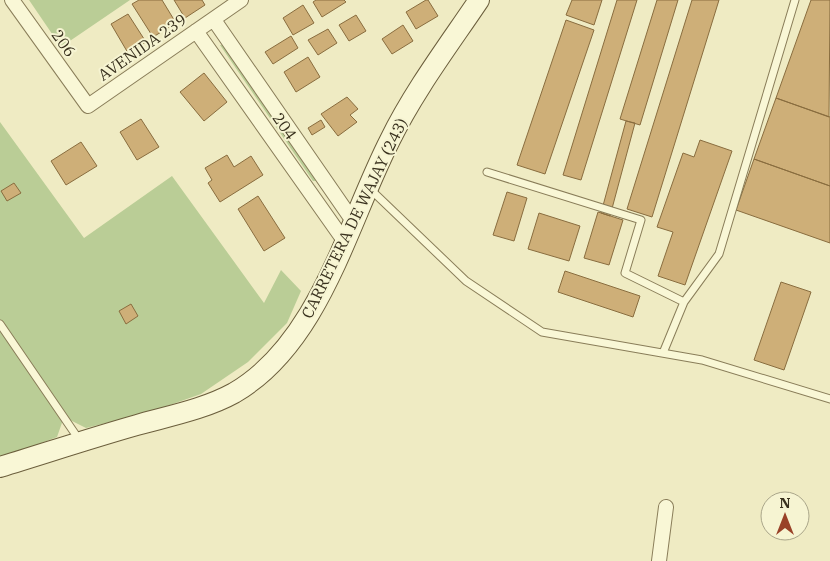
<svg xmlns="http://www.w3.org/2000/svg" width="830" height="561" font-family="'IBM Plex Serif',serif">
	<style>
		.green { fill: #bacd96 }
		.building { fill: #ceaf78; stroke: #896d3f }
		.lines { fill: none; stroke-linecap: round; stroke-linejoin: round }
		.service-casing { stroke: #897d59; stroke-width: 9 }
		.minor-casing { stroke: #897d59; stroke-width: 16 }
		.secondary-casing { stroke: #6b5e3c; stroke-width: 22 }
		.service { stroke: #f9f7d6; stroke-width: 7 }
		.minor { stroke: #f9f7d6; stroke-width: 14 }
		.secondary { stroke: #f9f7d6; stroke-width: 20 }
		.labels { text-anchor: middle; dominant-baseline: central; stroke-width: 4; stroke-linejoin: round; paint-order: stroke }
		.street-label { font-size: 16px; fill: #39311e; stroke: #f6f4d2 }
	</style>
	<rect width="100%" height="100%" fill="#efebc3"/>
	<!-- green -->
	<path class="green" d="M29,0H130L61,47Z
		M220,45H223L317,179L316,181H313Z
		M0,122L84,238L172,176L264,303L281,270L301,291L287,323L248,362L201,394L150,412L86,428L64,417L57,437L0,459Z"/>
	<!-- building -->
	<path class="building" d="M139,0H162L176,23L153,37L132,4Z
		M174,0H202L205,5L185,18Z
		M316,0H344L346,2L322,17L313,2Z
		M426,0H428L438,16L416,29L406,12Z
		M572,0H602L594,25L566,15Z
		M617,0H637L581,180L563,175Z
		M657,0H678L640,125L620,119Z
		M692,0H719L652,217L627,209Z
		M811,0H830L829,117L776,98Z
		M303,5L314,23L293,35L283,18Z
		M128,14L146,42L128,53L111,24Z
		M356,15L366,31L349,41L339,25Z
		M566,20L594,30L545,174L517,165Z
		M403,25L413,41L392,54L382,39Z
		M328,29L337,43L318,55L308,40Z
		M291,36L298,48L273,64L265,52Z
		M308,57L320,77L296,92L284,72Z
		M204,73L227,102L204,121L180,92Z
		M347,97L358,109L350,115L357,122L338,136L321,114Z
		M776,98L830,117V186L754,159Z
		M141,119L159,147L137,160L120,132Z
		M321,120L325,127L312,135L308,128Z
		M626,121L635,123L610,216L601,213Z
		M700,140L732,151L685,285L658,276L673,232L657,227L683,153L694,157Z
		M81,142L97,166L66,185L51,161Z
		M227,155L234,167L251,156L263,175L220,202L208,183L212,180L205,168Z
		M754,159L830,186V243L736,210Z
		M14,183L21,193L7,201L1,191Z
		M507,192L527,198L514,241L493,235Z
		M258,196L285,238L264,251L238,209Z
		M598,212L623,220L609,265L584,258Z
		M539,213L580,226L569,261L528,249Z
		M565,271L640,296L633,317L558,292Z
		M781,282L811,292L784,370L754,360Z
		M131,304L138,316L126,324L119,311Z"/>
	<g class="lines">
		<!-- service casing -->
		<g class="service-casing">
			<path id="service" d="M487,172L641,220L625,273L684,302
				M369,188L466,281L542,332L702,360L830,399
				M0,324L80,441
				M663,353L684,302L719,254L795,0"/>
		</g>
		<!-- minor casing -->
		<g class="minor-casing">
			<path id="minor" d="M12,0L88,106L241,0
				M214,20L353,221
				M196,31L345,242
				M659,561L666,507"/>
		</g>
		<!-- secondary casing -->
		<g class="secondary-casing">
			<path id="secondary" d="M0,467C46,453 91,438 137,425C169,416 205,409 234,393C320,343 347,224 390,140C414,91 448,46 479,0"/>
		</g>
		<!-- service -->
		<use href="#service" class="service"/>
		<!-- minor -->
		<use href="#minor" class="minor"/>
		<!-- secondary -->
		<use href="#secondary" class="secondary"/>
	</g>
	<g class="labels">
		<!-- street labels -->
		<g class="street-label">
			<text transform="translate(64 43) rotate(54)">206</text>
			<text transform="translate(142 47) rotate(-35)">AVENIDA 239</text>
			<text transform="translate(285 126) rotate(55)">204</text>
			<text transform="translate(354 218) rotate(-64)">CARRETERA DE WAJAY (243)</text>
		</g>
	</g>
	<!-- north arrow -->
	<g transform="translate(785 516)"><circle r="24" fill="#f6f4d2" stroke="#aaa68a"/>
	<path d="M0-4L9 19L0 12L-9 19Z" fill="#994128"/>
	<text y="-8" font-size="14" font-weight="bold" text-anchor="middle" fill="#39311e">N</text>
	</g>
</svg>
